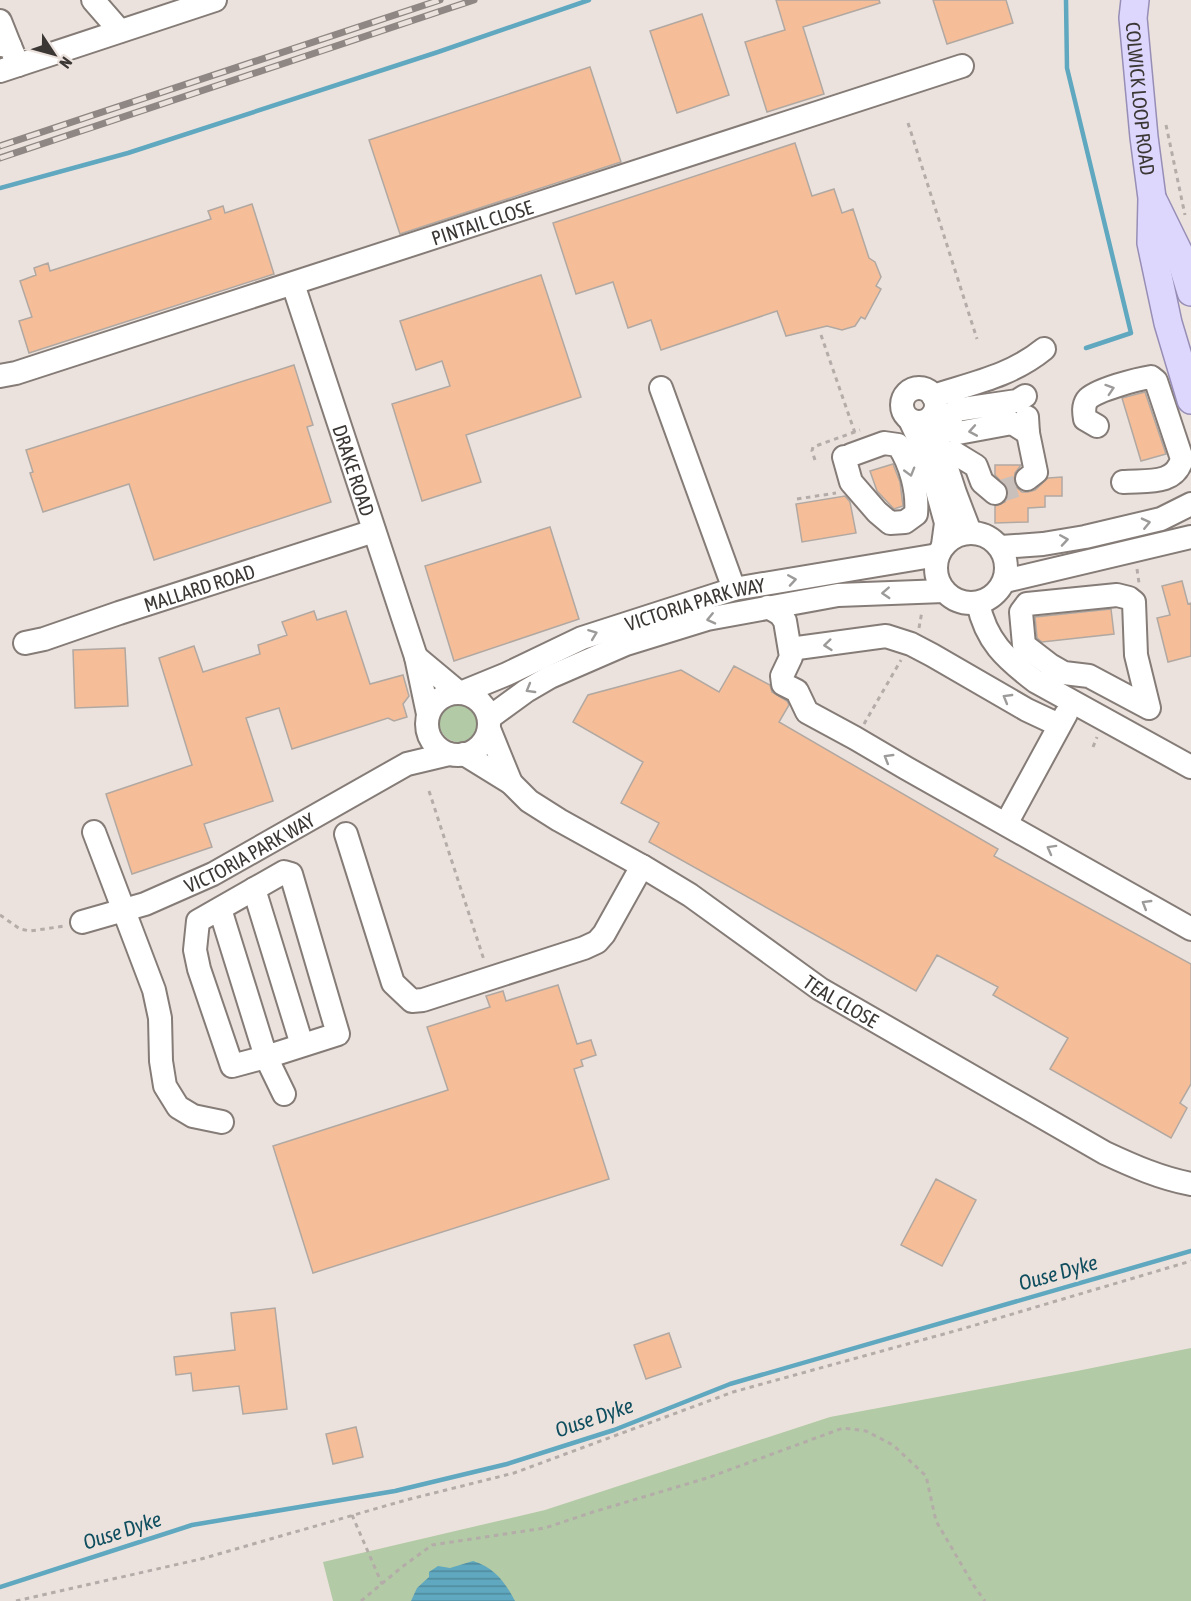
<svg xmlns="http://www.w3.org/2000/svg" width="1191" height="1601" font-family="'Asap Condensed',sans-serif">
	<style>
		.green { fill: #b2caa5 }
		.water { fill: url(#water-rules) }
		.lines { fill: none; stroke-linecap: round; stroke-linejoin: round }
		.stream { stroke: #5fa8bf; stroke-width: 4.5 }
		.building { fill: #f5be99; stroke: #b1a8a2; stroke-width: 1.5 }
		.minor-tunnel { stroke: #c9c0bb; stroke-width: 22; stroke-dasharray: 22 11; stroke-linecap: butt }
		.minor-casing { stroke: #857c77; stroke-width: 26 }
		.major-casing { stroke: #978eb6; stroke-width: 30 }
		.path { stroke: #b4aca8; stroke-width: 3; stroke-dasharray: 4.5 4.5; stroke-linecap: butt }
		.minor { stroke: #fff; stroke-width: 22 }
		.major { stroke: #ded7fd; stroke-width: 27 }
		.rail-casing { stroke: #8e8783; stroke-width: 7 }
		.rail { stroke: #ece2dd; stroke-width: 4.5; stroke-dasharray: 14; stroke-linecap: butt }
		.oneway { stroke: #9d9b9a }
		.labels { text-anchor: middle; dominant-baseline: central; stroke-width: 4.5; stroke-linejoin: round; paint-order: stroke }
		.street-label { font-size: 20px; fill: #3b3735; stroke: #ece2dd }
		.water-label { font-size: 21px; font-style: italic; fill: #0f4e5f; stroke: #ece2dd }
	</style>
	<defs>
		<pattern id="water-rules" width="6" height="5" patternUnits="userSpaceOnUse" patternTransform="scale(1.5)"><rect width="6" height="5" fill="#5fa8bf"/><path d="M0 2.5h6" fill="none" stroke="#508a9c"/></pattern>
	</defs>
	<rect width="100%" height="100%" fill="#ece2dd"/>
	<!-- green -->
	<path class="green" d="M439 722a20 20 0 1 1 40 0a20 20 0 1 1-40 0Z
		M1191,1348V1601H333L323,1562L545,1510L830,1417L1077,1371Z"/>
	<!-- water -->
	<path class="water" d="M473,1561C494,1567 505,1582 515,1601H411L417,1588L429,1577V1572L438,1566L450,1568Z"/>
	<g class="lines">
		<!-- stream -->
		<path class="stream" d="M1066,0L1067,68L1131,333L1086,348
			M0,188L128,153L438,52L589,0
			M0,1587L192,1525L395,1491L507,1464L614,1430L730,1384L1191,1251"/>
	</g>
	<!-- building -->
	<path class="building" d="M776,0H879L880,3L803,27L824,94L767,112L745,42L785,30Z
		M933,0H1006L1013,23L947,44Z
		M702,14L729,95L677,113L650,31Z
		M590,67L621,162L400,234L369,140Z
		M795,143L812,196L834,189L842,213L853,209L869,258L875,262L881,277L876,286L881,289L865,319L861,317L855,326L842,330L827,326L786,336L777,311L661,350L651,320L628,328L613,282L576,294L553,223Z
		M252,204L274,274L29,353L19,321L32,317L20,281L36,275L34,268L48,263L50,271L211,219L208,211L223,206L225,213Z
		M541,275L581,397L466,435L481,482L422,501L392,404L450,386L442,361L416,370L400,321Z
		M294,365L313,425L307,427L331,502L154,560L129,484L43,512L30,473L33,472L26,450Z
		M1145,392L1166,454L1141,461L1122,398Z
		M893,464L900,482L903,506L894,509L877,491L870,471Z
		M995,465H1021L1015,473L1014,480L1016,487L1022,492H1028L1035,490L1048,478L1062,477V496H1045V507L1028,508V522L995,523V506L1005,502L1008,495L1007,488L995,475Z
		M845,496L850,502L856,533L802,542L796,504Z
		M550,527L579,619L454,661L425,566Z
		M1182,581L1188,604L1191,603V656L1168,662L1157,618L1170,615L1162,586Z
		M1111,609L1114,634L1042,642L1037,638L1035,617Z
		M314,611L317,620L346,611L370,684L403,675L409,696L403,704L407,717L394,721L388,718L292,749L279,708L246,718L273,801L204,824L212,847L132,874L106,794L192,765L159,658L194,646L203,672L260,654L258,645L287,635L282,622Z
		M125,648L128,706L75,708L73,650Z
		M734,666L770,685L772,692L787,701L789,705L779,722L998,849L994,856L1191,964V1084L1180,1103L1187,1108L1171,1138L1050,1069L1068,1038L993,995L998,987L937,955L916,991L649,842L659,823L621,803L643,762L573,722L588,695L681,670L719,692Z
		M558,985L577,1044L591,1040L596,1055L581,1060L583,1066L574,1069L609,1179L313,1273L273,1146L448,1090L427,1027L490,1007L486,996L503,991L506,1001Z
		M936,1179L976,1200L942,1266L901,1245Z
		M275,1308L287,1409L243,1414L239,1386L193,1391L191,1373L176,1375L174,1357L235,1350L231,1313Z
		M669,1333L681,1367L646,1379L634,1345Z
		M356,1427L363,1457L333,1464L326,1434Z"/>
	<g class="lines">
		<!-- minor-tunnel -->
		<path class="minor-tunnel" d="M995,493L1017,486L1027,479"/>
		<!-- minor casing -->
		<g class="minor-casing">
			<g id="minor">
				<path d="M93,0L120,31"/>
				<path d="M0,21L10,46"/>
				<path d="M0,45L10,46L18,65"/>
				<path d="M0,71L215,0"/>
				<path id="s1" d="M293,284L416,657L428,714"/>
				<path id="s2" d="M0,376L16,373L962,66"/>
				<circle cx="919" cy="405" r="17"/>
				<path d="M661,388L734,589"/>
				<path d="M933,396C973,383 1011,376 1044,349"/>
				<path d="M1025,396L1017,401L956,410L947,423L951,430L958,433L1012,423L1028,433"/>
				<path d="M932,416L934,429L955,493L970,532"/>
				<path d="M1027,417L1028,433L1036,472L1027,479"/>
				<path d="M910,420L928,458L946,523L943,545"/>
				<path d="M1097,426L1085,419C1084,413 1083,406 1087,400C1095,390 1138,379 1151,377L1156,381L1182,459C1175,486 1146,480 1123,482"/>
				<path d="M943,454L953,452L976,466L982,482L995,493"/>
				<path d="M844,457L851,482L877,512L890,523L905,522L916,514C918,492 911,464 898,445L884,443L851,455"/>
				<circle cx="971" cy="568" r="35"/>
				<path d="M1001,547L1043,544L1085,537L1161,519L1191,504"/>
				<path d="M1005,581L1191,537"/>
				<path d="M1117,595L1129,598L1134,602L1136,655L1149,708L1089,676L1064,673L1050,665L1024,645L1021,612L1027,604Z"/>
				<path d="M978,603C986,641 1005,658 1035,681L1191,767"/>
				<path d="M768,607L780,614L785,621L791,657L782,676L783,684L797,691L807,712L855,738L906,768L1191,929"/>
				<path id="s3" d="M25,643L44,639L119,613L374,531"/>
				<path d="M790,649L886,636L911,644L932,655L1027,710L1059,725"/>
				<path d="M416,657L458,692"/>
				<path id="s4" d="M463,692L507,674L582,638L734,589L938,555"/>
				<circle cx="458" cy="724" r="31"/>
				<path d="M489,718L526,691L550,677L626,644L707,619L838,595L944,591"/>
				<path d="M489,729L511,783"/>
				<path id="s5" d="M464,754L511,783L529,801L559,820L642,866L690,895L820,989L1105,1153C1133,1166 1160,1178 1191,1184"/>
				<path d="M1006,824L1066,714"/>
				<path d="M94,832L154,990L160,1018L161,1061L165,1086L178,1107L193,1116L222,1122"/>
				<path d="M346,834L393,983L412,1001L423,1000L584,948L597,942L604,934L642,866"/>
				<path d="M254,889L302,1045"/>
				<path d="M220,909L266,1057L338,1034L291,874L284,872L198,921L195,950L199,969L232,1066L266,1057L284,1094"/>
				<path id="s6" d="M82,922L145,904L213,874L407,764L449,754"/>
			</g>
		</g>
		<!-- major casing -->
		<g class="major-casing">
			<g id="major">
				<path id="s7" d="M1135,0L1133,18L1144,137L1152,198L1151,243L1168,323L1191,400"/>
				<path d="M1154,202L1179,253L1191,292"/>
			</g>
		</g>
		<!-- path -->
		<path class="path" d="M908,123L977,339
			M1166,125L1185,215
			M821,335L855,433
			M815,460L812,451L813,447L860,430
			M797,499L836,493
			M1137,569L1139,583
			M919,628L922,611
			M864,724L901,660
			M1093,747L1097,737
			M429,791L484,960
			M0,915L20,929L30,931L65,926
			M352,1515L382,1584
			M16,1601L201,1559L406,1500L514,1473L733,1392L962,1329L1191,1261
			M361,1601L402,1567L432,1545L545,1528L593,1512L707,1478L843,1428L866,1431L893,1445L926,1476L936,1521L974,1586L985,1601"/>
		<!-- minor -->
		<use href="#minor" class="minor"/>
		<!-- major -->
		<use href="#major" class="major"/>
		<!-- rail casing -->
		<g class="rail-casing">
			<path id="rail" d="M0,146L440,0
				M0,158L474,0"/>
		</g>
		<!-- rail -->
		<use href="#rail" class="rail"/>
	</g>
	<!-- one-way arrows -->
	<defs><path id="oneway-chevron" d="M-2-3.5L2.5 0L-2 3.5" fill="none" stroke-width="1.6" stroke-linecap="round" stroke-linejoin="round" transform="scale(1.5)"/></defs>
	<g class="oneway">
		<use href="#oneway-chevron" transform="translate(1110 389) rotate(-18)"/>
		<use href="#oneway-chevron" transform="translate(973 431) rotate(170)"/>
		<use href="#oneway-chevron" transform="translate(910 472) rotate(74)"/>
		<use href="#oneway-chevron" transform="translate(1146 523) rotate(-13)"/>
		<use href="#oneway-chevron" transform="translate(1064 540) rotate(-9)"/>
		<use href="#oneway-chevron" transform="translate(792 580) rotate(-9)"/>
		<use href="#oneway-chevron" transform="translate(886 593) rotate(177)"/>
		<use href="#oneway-chevron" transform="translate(711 619) rotate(167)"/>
		<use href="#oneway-chevron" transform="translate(593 634) rotate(-21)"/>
		<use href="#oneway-chevron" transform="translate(828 645) rotate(174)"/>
		<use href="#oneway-chevron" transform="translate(530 689) rotate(150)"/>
		<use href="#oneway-chevron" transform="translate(1007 698) rotate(-150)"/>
		<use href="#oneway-chevron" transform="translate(888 758) rotate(-149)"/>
		<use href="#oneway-chevron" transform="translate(1051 849) rotate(-151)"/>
		<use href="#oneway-chevron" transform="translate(1146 904) rotate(-149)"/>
	</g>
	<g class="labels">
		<!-- street labels -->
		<g class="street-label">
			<text stroke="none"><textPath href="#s7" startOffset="99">COLWICK LOOP ROAD</textPath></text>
			<text stroke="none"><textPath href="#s2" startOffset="506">PINTAIL CLOSE</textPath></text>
			<text stroke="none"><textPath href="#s1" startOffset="196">DRAKE ROAD</textPath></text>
			<text stroke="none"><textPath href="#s3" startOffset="183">MALLARD ROAD</textPath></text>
			<text stroke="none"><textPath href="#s4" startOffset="249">VICTORIA PARK WAY</textPath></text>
			<text stroke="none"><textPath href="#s6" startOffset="182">VICTORIA PARK WAY</textPath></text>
			<text stroke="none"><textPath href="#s5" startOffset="452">TEAL CLOSE</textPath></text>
		</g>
		<!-- water labels -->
		<g class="water-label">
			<text transform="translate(1058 1272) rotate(-16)">Ouse Dyke</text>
			<text transform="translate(594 1417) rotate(-19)">Ouse Dyke</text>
			<text transform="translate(122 1530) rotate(-18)">Ouse Dyke</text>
		</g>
	</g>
	<!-- north arrow -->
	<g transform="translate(54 54) rotate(126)" stroke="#ece2dd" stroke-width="4.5" paint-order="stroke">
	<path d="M0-4.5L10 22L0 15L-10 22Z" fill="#3b3735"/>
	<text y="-9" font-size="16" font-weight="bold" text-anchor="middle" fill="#3b3735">N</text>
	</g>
</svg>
